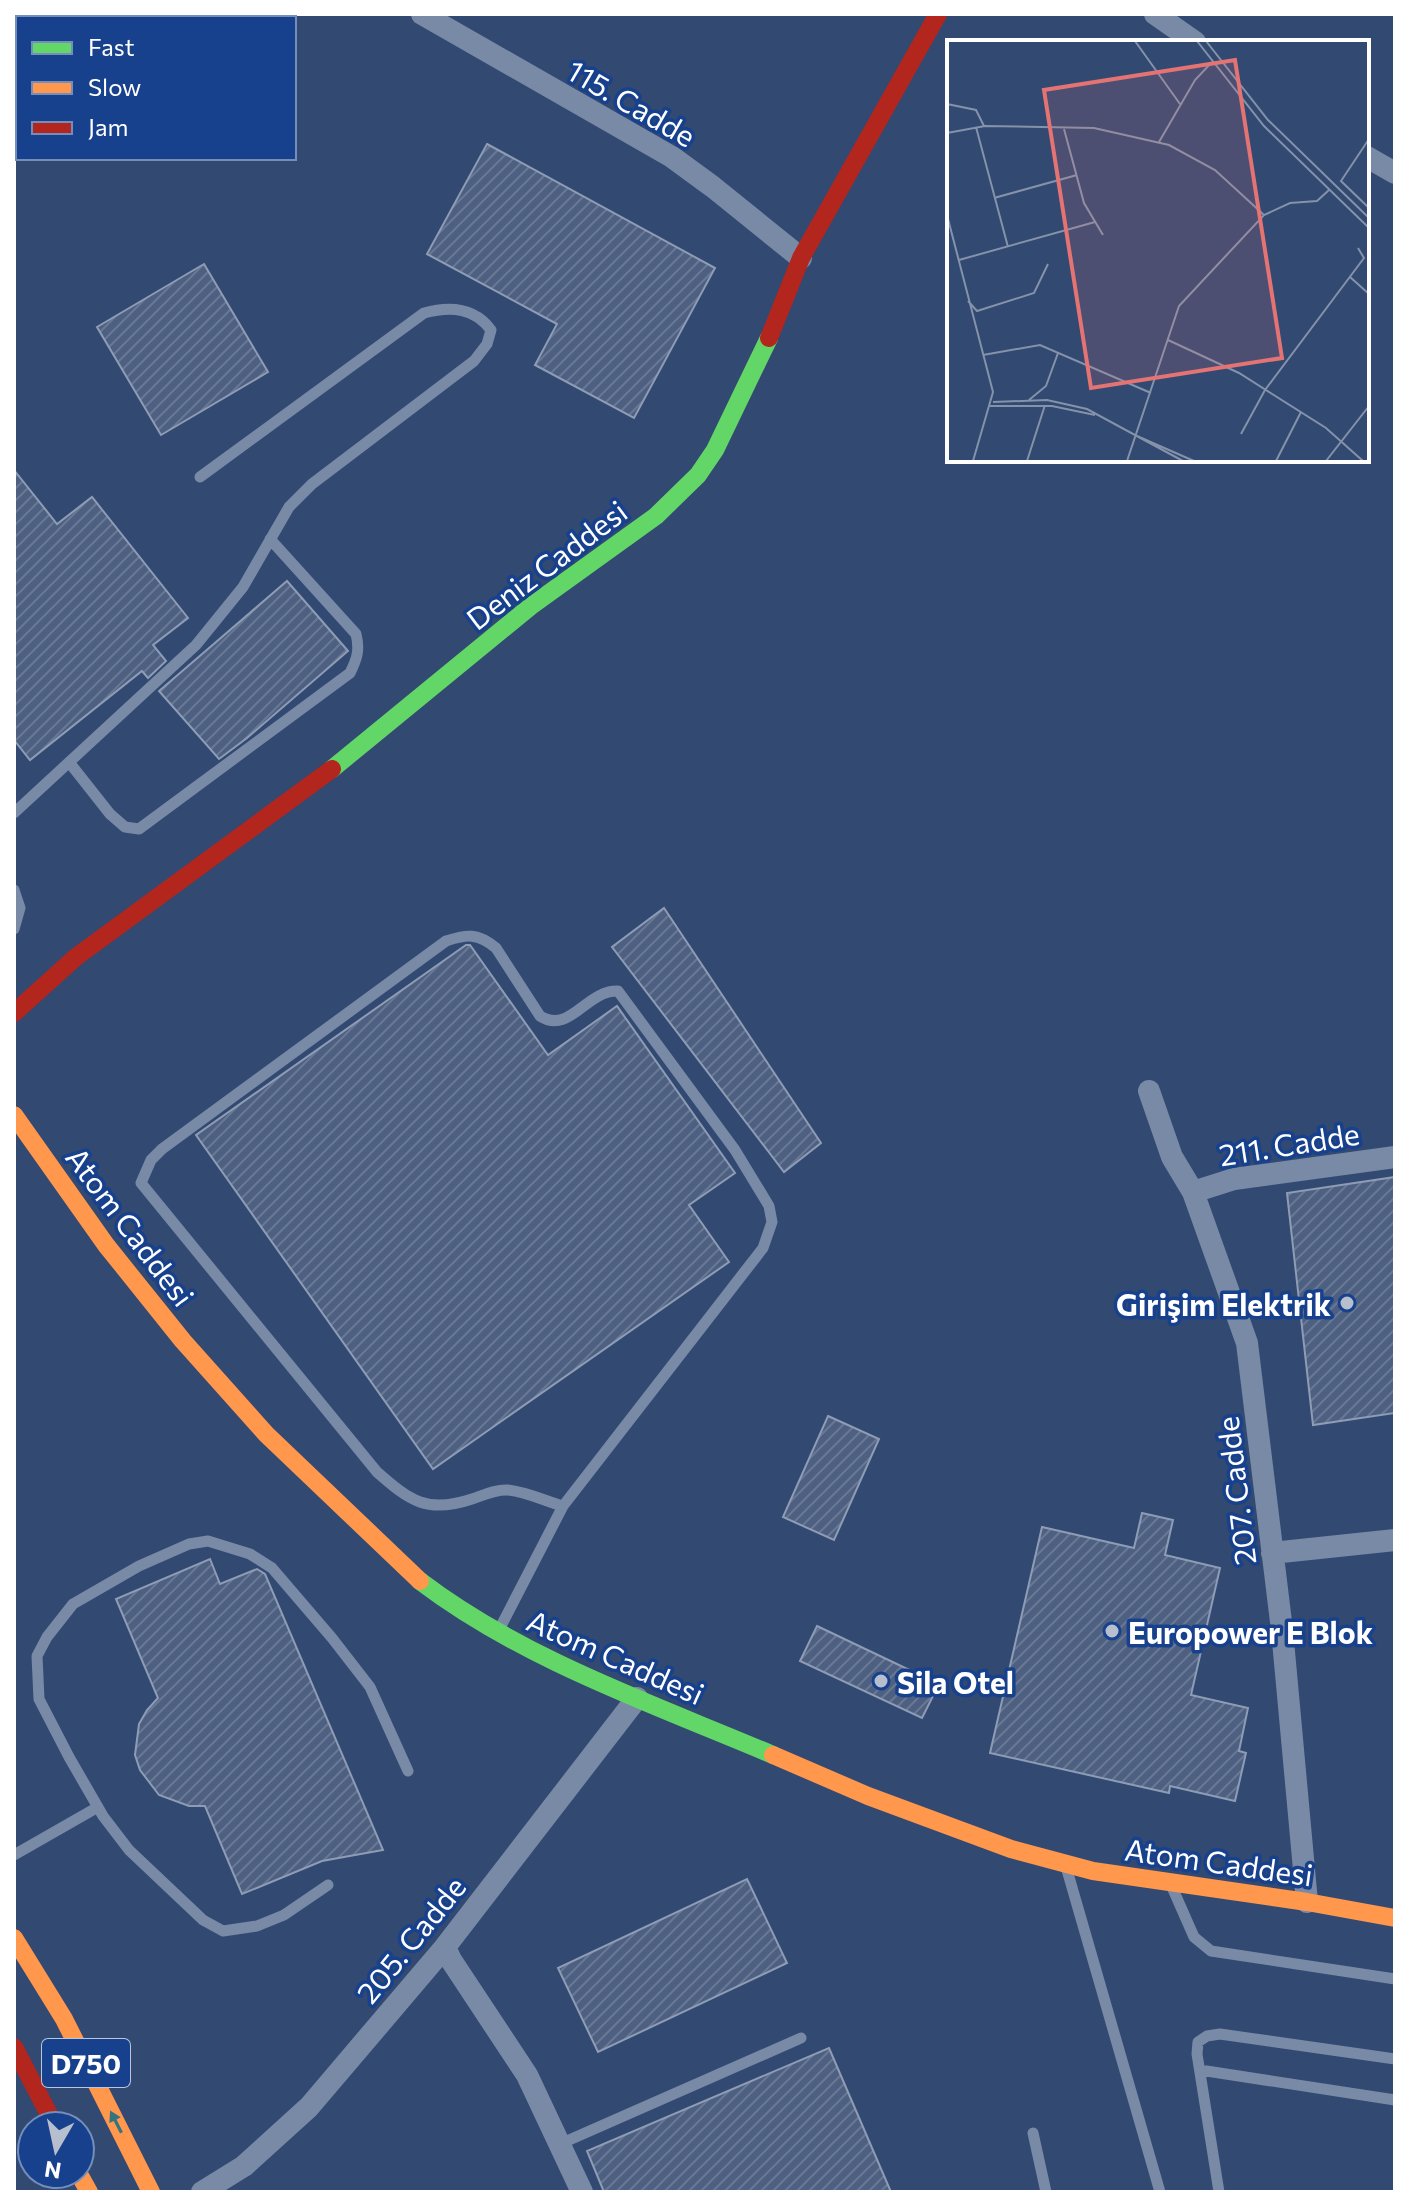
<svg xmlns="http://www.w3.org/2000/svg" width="1409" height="2206" font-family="Commissioner,sans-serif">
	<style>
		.building { fill: url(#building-hatch); stroke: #8e9cb5; stroke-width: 2 }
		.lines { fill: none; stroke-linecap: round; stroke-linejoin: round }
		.lane { stroke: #798aa6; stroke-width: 11 }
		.street { stroke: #798aa6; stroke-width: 22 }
		.fast { stroke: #63d668; stroke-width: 18 }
		.slow { stroke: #ff974d; stroke-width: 18 }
		.jam { stroke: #b3261e; stroke-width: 18 }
		.oneway { fill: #327580 }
		.poi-dot { fill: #b7bfce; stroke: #17418d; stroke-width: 3 }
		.labels { text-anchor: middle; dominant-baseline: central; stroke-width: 7; stroke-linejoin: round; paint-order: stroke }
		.shield { fill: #17418d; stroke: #b9c6dd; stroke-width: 2 }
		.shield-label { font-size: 28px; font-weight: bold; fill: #fff }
		.street-label { font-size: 30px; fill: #fff; stroke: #17418d }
		.poi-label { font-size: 30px; font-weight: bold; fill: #fff; stroke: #17418d; text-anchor: start }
		.inset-road { fill: none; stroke: #8492aa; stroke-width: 2 }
		.view { fill: #e47373; fill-opacity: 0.15; stroke: #e47373; stroke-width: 4 }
		.inset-edge { fill: none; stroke: #fff; stroke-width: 4 }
	</style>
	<defs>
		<pattern id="building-hatch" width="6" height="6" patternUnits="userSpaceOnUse" patternTransform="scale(2)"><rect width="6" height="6" fill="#4d6081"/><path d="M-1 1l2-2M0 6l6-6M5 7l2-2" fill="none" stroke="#687894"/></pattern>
	</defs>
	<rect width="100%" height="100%" fill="#324972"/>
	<!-- building -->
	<path class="building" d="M487,144L715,268L634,418L535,365L557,324L427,254Z
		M204,264L268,372L161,435L97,327Z
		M14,470L57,524L92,497L188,618L153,645L166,661L148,678L142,671L30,760L14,740Z
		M287,581L348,651L247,738L219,759L159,691Z
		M664,908L821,1143L784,1172L612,947Z
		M466,945H470L548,1055L617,1006L735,1173L689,1205L729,1262L433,1469L196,1135Z
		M1395,1177V1413L1313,1425L1287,1193Z
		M828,1416L879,1439L834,1540L783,1517Z
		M1142,1513L1173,1520L1165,1555L1220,1568L1191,1695L1248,1708L1239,1751L1246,1753L1235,1801L1170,1786L1169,1793L990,1753L1042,1527L1134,1548Z
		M210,1559L220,1584L257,1569L265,1574L383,1850L322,1861L242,1894L205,1806H189L159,1795L140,1770L135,1755L139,1724L147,1710L158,1698L116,1599Z
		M817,1626L939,1684L922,1718L800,1661Z
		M747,1879L787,1963L598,2052L558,1968Z
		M829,2048L891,2192H604L587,2151Z"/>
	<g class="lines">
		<!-- lane -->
		<path class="lane" d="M69,762L110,814L125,827L139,829L350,673C357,659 360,650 356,634L270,539
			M14,813L196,645L243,587L289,507L312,484L474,361L487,344L491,330C474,307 450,306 424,313L200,477
			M14,890L20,908L14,929
			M500,1628L563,1506L763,1248L772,1222L769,1206L735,1150L618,991C586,990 570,1035 540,1016L496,948C478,933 467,934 446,941L162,1149L151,1160L141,1183L377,1472C410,1501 427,1514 472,1499C484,1495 496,1489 508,1490C527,1492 545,1501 563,1506
			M14,1855L98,1807
			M1067,1870L1160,2192
			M328,1885L284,1915L257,1926L223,1931L203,1920L129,1850L103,1816L69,1757L39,1699L37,1656L47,1637L73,1604L139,1566L189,1544L208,1541L250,1554L272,1568L332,1638L370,1687L408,1771
			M1172,1887L1194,1937L1211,1951L1395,1979
			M1200,2070L1395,2100
			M1033,2133L1046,2192
			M560,2144L801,2038
			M1219,2192L1197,2054L1198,2042L1207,2036L1220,2034L1395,2059"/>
		<!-- street -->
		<path class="street" d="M422,14L672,157L713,187L801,258
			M1155,14L1195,42
			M1367,157L1395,173
			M1149,1091L1172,1157L1193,1192L1247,1343L1282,1630L1307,1902
			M1193,1192L1234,1179L1395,1157
			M1272,1553L1395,1540
			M445,1947L451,1960L527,2075L582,2192
			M202,2192L244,2166L309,2107L445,1947L637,1698"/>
		<!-- fast -->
		<path class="fast" d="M332,769L531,606L656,516L698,475L715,450L769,338
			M420,1581C524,1660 653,1704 773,1755"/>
		<!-- slow -->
		<path class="slow" d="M14,1115L106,1245L183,1341L266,1434L420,1581
			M773,1755L868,1796L1011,1849L1093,1871L1307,1902L1395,1918
			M14,1938L64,2019L151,2192
			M79,2174L89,2192"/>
		<!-- jam -->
		<path class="jam" d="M769,338L801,258L938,14
			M14,1013L76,957L332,769
			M14,2047L55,2126"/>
	</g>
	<!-- one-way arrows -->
	<defs><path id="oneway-solid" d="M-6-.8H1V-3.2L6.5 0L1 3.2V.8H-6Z" transform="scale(2)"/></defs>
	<use class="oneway" href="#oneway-solid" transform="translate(116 2122) rotate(-117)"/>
	<!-- markers -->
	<g class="poi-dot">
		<circle cx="1347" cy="1303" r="8"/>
		<circle cx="1112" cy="1631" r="8"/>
		<circle cx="881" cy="1681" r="8"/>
	</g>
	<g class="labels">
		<!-- shield labels -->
		<rect class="shield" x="42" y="2039" width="88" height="48" rx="6"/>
		<g class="shield-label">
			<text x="86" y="2063">D750</text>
		</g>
		<!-- street labels -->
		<g class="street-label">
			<text transform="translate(632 102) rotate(30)">115. Cadde</text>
			<text transform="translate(546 564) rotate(-37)">Deniz Caddesi</text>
			<text transform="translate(1289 1143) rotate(-9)">211. Cadde</text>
			<text transform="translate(131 1226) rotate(53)">Atom Caddesi</text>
			<text transform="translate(1235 1491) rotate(-97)">207. Cadde</text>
			<text transform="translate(616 1656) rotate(24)">Atom Caddesi</text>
			<text transform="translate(1219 1861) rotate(8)">Atom Caddesi</text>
			<text transform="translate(410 1939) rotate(-51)">205. Cadde</text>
		</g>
		<!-- poi labels -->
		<g class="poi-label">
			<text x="1331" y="1303" text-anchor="end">Girişim Elektrik</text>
			<text x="1128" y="1631">Europower E Blok</text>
			<text x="897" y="1681">Sila Otel</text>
		</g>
	</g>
	<!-- overview -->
	<g transform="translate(947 40)">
		<rect width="422" height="422" fill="#324972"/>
		<path class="inset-road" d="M188,1L233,64M250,1L317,86L422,188M259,1L321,80L422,178M0,64L29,70L37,86M29,87L61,207M117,89L137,163L156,195M0,93L38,86L147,88L222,105L268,130L317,175M422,99L394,141L422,168M212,102L248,40L265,22M47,158L130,135M0,175L46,352L26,421M12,220L148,182M403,237L422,254M21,261L30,271L87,253L101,224M221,300L292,333L379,388L416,421M36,315L93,305L204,353M82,360L99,346L111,313M46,362L100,360L140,369L236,421M43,366H105L148,375M294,394L318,350L417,218L411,208M190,396L247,421M80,421L98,365M180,421L232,266L317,175L343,163L370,161L382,150M329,421L354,372M379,421L422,366"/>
		<path class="view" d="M288,20L335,318L144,348L97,50Z"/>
		<rect width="422" height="422" class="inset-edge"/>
	</g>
	<!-- border -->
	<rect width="1409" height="2206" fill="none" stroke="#ffffff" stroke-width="32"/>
	<!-- legend -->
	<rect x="16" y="16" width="280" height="144" fill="#17418d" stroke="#748dbb" stroke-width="2"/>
	<rect x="32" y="42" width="40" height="12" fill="#63d668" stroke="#748dbb" stroke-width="2"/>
	<text x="88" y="56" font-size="24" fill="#ffffff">Fast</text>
	<rect x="32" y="82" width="40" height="12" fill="#ff974d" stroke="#748dbb" stroke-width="2"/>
	<text x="88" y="96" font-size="24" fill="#ffffff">Slow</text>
	<rect x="32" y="122" width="40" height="12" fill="#b3261e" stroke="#748dbb" stroke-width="2"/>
	<text x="88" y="136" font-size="24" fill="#ffffff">Jam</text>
	<!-- north arrow -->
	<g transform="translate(56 2150) rotate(189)"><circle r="38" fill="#17418d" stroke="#748dbb" stroke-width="2"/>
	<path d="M0-6L14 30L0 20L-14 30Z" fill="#b7bfce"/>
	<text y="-12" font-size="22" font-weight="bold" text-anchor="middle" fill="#ffffff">N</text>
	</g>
</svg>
